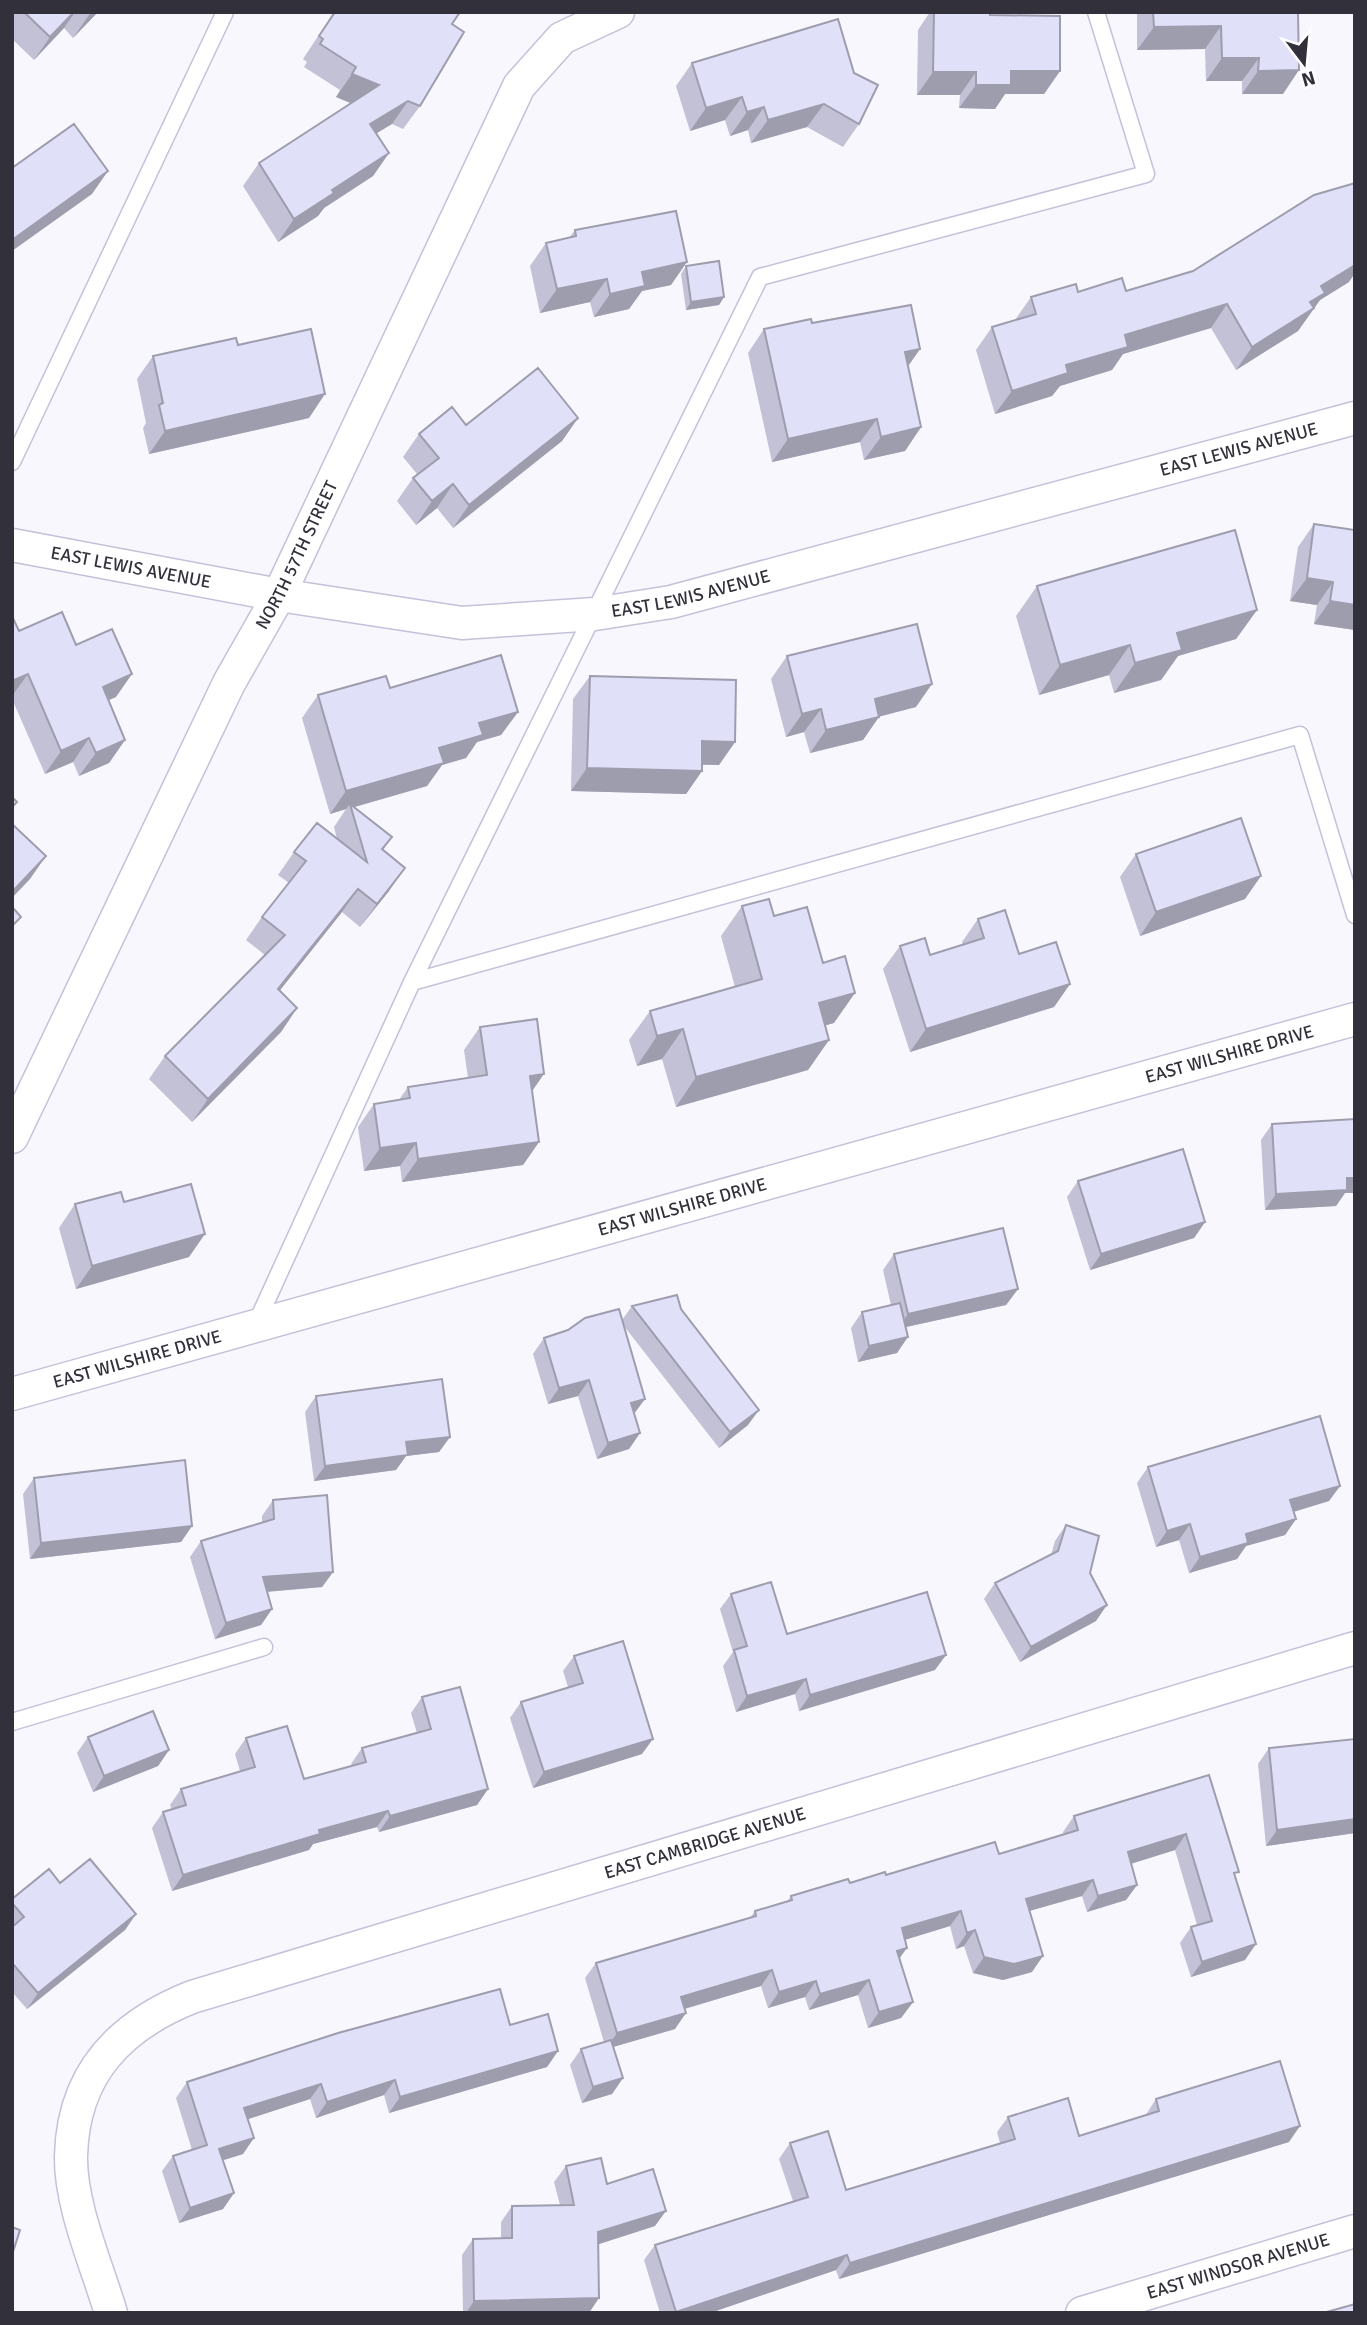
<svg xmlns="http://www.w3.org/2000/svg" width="1367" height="2325" font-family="Signika,sans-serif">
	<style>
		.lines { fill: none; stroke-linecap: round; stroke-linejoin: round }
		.service-casing { stroke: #c2c2da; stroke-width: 19 }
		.minor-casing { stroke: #c2c2da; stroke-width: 35 }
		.service { stroke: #fff; stroke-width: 16 }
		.minor { stroke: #fff; stroke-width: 32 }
		.wall { fill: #c2c1d6 }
		.shaded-wall { fill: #9e9dae }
		.building { fill: #e1e0f9; stroke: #9e9dae; stroke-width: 2 }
		.labels { text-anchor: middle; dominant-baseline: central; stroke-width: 5; stroke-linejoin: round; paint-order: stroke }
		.street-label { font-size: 18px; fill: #32313b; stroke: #fff }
	</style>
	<rect width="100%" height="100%" fill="#f8f7fd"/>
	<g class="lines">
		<!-- service casing -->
		<g class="service-casing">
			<path id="service" d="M12,462L225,12
				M412,982L1300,735L1355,915
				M255,1326L412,982L760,277L1146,174L1096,12
				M12,1722L264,1647"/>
		</g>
		<!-- minor casing -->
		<g class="minor-casing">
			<g id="minor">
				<path id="s1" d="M12,545L279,595L462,623L595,614L671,602L1355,418"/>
				<path id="s2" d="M12,1137L229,683L279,595L519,86L562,38L618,12"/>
				<path id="s3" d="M12,1394L1355,1019"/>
				<path id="s4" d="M111,2313C97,2266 70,2205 71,2156C73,2074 119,2026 192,1997L1355,1648"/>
				<path id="s5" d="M1082,2313L1355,2231"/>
			</g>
		</g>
		<!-- service -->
		<use href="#service" class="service"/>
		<!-- minor -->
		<use href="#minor" class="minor"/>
	</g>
	<!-- wall -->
	<path class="wall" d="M12,12H98L73,38L64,28L34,60L12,39Z
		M334,12L452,24L420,106L403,129L392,124L376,133L389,153L373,176L324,208L318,216L278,242L243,186L259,163L351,103L336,97L340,90L304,67L307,62L303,59Z
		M930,12H990V15L1060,71L1044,94H1005L995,109L959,108L960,95H917L918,30Z
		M1137,12H1298L1283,94H1242V81H1206L1205,49L1137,50Z
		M838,19L859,124L843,147L807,127L751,143L748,130L730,136L725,120L690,131L676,86L692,63Z
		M575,230L671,285L642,291L629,309L594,317L590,302L540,313L530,266L546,243L569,238Z
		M686,266L724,297L719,305L686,310L681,274Z
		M1349,282L1320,300L1298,331L1236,370L1211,328L1123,354L1112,370L1060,386L1052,396L995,414L976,350L992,327L1015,320L1031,297L1078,292L1126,291Z
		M812,323L920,349L908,366L921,427L905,451L864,460L860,442L772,462L748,353L764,329Z
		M238,345L309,418L149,454L143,428L146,423L137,379L153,356Z
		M578,418L562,441L453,528L437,508L416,525L397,501L413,478L418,475L403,457L419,434L466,425Z
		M1314,524L1355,530V630L1314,624L1317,605L1290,601L1298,547Z
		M1037,586L1257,610L1236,639L1178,656L1161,680L1114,693L1109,675L1039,695L1016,616Z
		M12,616L19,631L76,645L116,697L108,700L125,740L109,763L79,776L73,762L45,774L12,699Z
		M787,656L916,707L879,716L863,740L810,753L804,732L786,737L771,679Z
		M590,676L735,742L719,765H702V771L686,794L571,791L573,699Z
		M390,688L518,712L501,735L477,742L466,758L442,765L427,786L354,807L392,837L383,850L389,891L360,927L342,912L279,991L297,1008L281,1032L192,1122L149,1079L165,1056L265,955L246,940L262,917L289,883L278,875L294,852L337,839L334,827L346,809L330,814L302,718L318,695Z
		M1136,854L1245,899L1140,936L1120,877Z
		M742,906L774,916L834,1023L825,1025L829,1040L808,1070L676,1107L662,1059L637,1066L629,1040L650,1011L735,987L721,936Z
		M978,919L1019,954L1070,984L1054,1007L910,1052L883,969L900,946L930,955L963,945L962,942Z
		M480,1027L532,1091L539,1142L523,1165L402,1182L400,1166L364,1171L358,1127L374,1104L399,1100L408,1087L468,1078L464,1050Z
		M1355,1119V1193H1345L1336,1206L1265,1210L1261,1140L1272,1124Z
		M1078,1181L1205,1222L1194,1238L1090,1270L1067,1197Z
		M124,1202L189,1257L76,1289L59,1228L75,1204Z
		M894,1254L1018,1289L1006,1305L906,1327L897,1353L858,1362L851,1328L862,1312L891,1305L883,1270Z
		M632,1306L681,1309L748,1425L719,1448L624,1326L634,1414L640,1433L629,1449L597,1459L578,1396L548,1404L533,1354L544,1338L622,1320Z
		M316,1396L450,1437L439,1452L406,1456L396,1470L314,1481L305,1412Z
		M1148,1467L1340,1486L1329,1501L1294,1512L1296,1519L1285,1535L1246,1546L1237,1559L1189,1573L1179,1540L1156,1547L1137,1483Z
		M34,1478L192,1526L181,1542L30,1559L23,1494Z
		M273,1500L333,1572L322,1587L267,1592L272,1609L261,1625L215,1639L190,1557L201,1541L262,1523V1516Z
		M1066,1525L1090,1573L1096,1621L1020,1662L984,1599L995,1583L1051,1555L1055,1541Z
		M731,1594L787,1634L935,1670L799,1711L795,1694L736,1712L723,1666L733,1652L720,1609Z
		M574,1656L642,1754L533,1788L510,1718L521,1702L568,1687L563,1671Z
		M422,1697L488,1789L477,1805L379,1832L377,1827L313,1844L309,1850L172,1891L152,1828L163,1812L172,1810L170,1805L181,1789L240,1771L235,1754L246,1738L304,1779L352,1766L351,1764L362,1748L417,1733L411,1713Z
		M88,1737L169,1750L158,1766L93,1792L77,1753Z
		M1355,1739V1833L1266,1846L1258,1764L1269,1748Z
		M1209,1775L1235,1877L1245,1960L1191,1977L1180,1943L1191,1927L1197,1925L1175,1850L1131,1864L1137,1885L1126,1900L1087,1912L1082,1896L1029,1911L1032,1972L1003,1980L973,1973L964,1946L956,1949L950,1926L905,1940L900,1959L913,2002L901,2018L868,2028L858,1995L809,2010L805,1997L768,2008L761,1986L685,2009L675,2029L613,2047L623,2078L612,2094L582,2103L570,2065L581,2049L604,2042L585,1978L596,1963L750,1918L755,1911L787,1902L791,1896L886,1875L999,1854L1064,1835L1063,1832L1074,1816Z
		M60,1883L136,1914L125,1930L27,2009L12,1992V1899Z
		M510,2025L558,2051L547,2067L389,2113L384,2095L316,2118L310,2099L248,2119L243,2154L223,2160L234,2193L223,2209L179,2223L162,2171L173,2156L192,2150L176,2098L187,2082Z
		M1156,2099L1289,2142L839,2279L836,2270L710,2313H660L644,2260L655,2245L793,2201L779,2159L790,2143L846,2190L1000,2143L997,2132L1008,2117L1079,2136L1145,2116Z
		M566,2166L607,2184L655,2226L598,2244L589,2313H463L462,2255L473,2239H501V2222L512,2206L560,2205L554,2182Z"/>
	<!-- shaded-wall -->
	<path class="shaded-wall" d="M74,12H75L64,28L34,60L50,37Z
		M92,12H98L73,38L89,15Z
		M1221,26L1205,49L1137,50L1154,27Z
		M1222,58H1259L1242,81H1206Z
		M1299,70L1283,94H1242L1258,71Z
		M1011,71H1060L1044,94H1005L995,109L959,108L976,85Z
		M933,72H976L960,95H917Z
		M352,74L379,85L362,108L336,97Z
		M742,97L725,120L690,131L706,108Z
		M408,101L392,124L354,147L370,124Z
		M824,104L807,127L751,143L768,120Z
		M764,107L748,130L730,136L747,112Z
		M389,153L373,176L324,208L318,216L278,242L294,219L332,190Z
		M108,171L92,194L12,251V240Z
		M687,262L671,285L642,291L629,309L594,317L610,294L642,272Z
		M1355,265V273L1349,282L1320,300L1298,331L1236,370L1252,347L1321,286Z
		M607,279L590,302L540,313L557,289Z
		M724,297L719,305L686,310L691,302Z
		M1227,304L1211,328L1123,354L1112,370L1060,386L1052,396L995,414L1012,391L1066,365L1125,335Z
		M920,349L904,372L905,352Z
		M325,394L309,418L149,454L165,431Z
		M578,418L562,441L453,528L469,505Z
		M877,419L860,442L772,462L788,439Z
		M921,427L905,451L864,460L881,437Z
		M453,484L437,508L416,525L432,501Z
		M1307,578L1333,582L1317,605L1290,601Z
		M1330,601L1355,605V630L1314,624Z
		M1257,610L1236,639L1178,656L1161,680L1114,693L1135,663L1177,633Z
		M1130,645L1109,675L1039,695L1060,665Z
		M28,674L12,696V681Z
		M132,674L116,697L86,710L103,687Z
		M932,684L916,707L859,722L875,699Z
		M821,709L804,732L786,737L802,714Z
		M518,712L501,735L477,742L466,758L442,765L427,786L351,808L350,804L346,809L330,814L346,791L439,748L479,723Z
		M879,717L863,740L810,753L826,730Z
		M89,738L73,762L45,774L61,751Z
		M125,740L109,763L79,776L96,753Z
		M702,741L735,742L719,765L686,764Z
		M587,768L702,771L686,794L571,791Z
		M46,856L30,879L12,898V892Z
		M405,868L389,891L360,927L377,904Z
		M1261,876L1245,899L1140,936L1156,912Z
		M358,889L342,912L262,1013L278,989Z
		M1070,984L1054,1007L910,1052L926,1029Z
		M855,993L834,1023L798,1033L819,1003Z
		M297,1008L281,1032L192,1122L208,1099Z
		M683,1029L662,1059L637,1066L657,1036Z
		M829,1040L808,1070L676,1107L696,1077Z
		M544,1074L528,1097L530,1076Z
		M539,1142L523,1165L402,1182L418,1159Z
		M416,1143L400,1166L364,1171L380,1148Z
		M1347,1178H1355V1193H1345L1336,1206L1265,1210L1276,1194Z
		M1205,1222L1194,1238L1090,1270L1101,1254Z
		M205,1234L189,1257L76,1289L92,1266Z
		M1018,1289L1006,1305L897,1329L908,1314Z
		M908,1337L897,1353L858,1362L869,1346Z
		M589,1380L578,1396L548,1404L559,1388Z
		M645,1399L634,1414L631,1403Z
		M759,1410L748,1425L719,1448L730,1432Z
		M640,1433L629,1449L597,1459L608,1443Z
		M450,1437L439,1452L406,1456L396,1470L314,1481L325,1466L406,1442Z
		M1340,1486L1329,1501L1279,1516L1290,1500Z
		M1296,1519L1285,1535L1246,1546L1237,1559L1189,1573L1200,1557L1246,1534Z
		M1190,1524L1179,1540L1156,1547L1167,1531Z
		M192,1526L181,1542L30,1559L41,1543Z
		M333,1572L322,1587L251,1593L263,1577Z
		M1107,1605L1096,1621L1020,1662L1031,1647Z
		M272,1609L261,1625L215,1639L226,1623Z
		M946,1655L935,1670L799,1711L810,1695Z
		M806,1679L795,1694L736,1712L747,1696Z
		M653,1739L642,1754L533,1788L544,1772Z
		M169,1750L158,1766L93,1792L104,1776Z
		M488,1789L477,1805L379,1832L390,1816Z
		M388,1811L377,1827L313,1844L309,1850L172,1891L183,1875L319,1830Z
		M1355,1819V1833L1266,1846L1277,1830Z
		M1186,1834L1175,1850L1117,1868L1128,1852Z
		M1093,1880L1082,1896L1015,1915L1026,1899Z
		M1137,1885L1126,1900L1087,1912L1098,1896Z
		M961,1911L950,1926L891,1944L902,1928Z
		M136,1914L125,1930L27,2009L38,1993Z
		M975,1930L964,1946L956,1949L967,1933Z
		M1256,1944L1245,1960L1191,1977L1202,1962Z
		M907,1948L896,1963L897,1951Z
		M1043,1956L1032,1972L1003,1980L973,1973L984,1957Z
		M772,1970L761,1986L670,2013L681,1997Z
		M869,1980L858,1995L809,2010L820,1994Z
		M816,1981L805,1997L768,2008L779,1992Z
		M913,2002L901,2018L868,2028L879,2012Z
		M686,2013L675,2029L606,2049L617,2033Z
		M558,2051L547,2067L389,2113L400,2097Z
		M623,2078L612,2094L582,2103L593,2087Z
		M395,2080L384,2095L316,2118L327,2102Z
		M321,2084L310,2099L233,2124L244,2108Z
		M1300,2126L1289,2142L839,2279L850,2263Z
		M254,2138L243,2154L208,2165L219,2149Z
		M234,2193L223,2209L179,2223L190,2208Z
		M666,2211L655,2226L587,2248L598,2232Z
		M847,2255L836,2270L710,2313H675Z
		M599,2298L589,2313H466L474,2301Z"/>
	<!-- building -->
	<path class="building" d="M24,12H74L50,37Z
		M335,12H460L452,24L464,32L420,106L408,101L370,124L389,153L332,190L334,193L294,219L259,163L379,85L352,74L356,67L320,44L323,39L319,36Z
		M934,12H990V15L1060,16V71H1011V85H976V72H933Z
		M1153,12H1298L1299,70L1258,71L1259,58H1222L1221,26L1154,27Z
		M838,19L854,73L878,85L859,124L824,104L768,120L764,107L747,112L742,97L706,108L692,63Z
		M74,124L108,171L12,240V168Z
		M1355,183V265L1321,286L1325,293L1310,302L1314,308L1252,347L1227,304L1125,335L1128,347L1066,365L1068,373L1012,391L992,327L1036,314L1031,297L1076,284L1078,292L1122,278L1126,291L1193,271L1314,195Z
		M676,211L687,262L642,272L645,286L610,294L607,279L557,289L546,243L576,236L575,230Z
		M719,261L724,297L691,302L686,266Z
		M911,305L920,349L905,352L921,427L881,437L877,419L788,439L764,329L811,319L812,323Z
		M311,329L325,394L165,431L159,405L163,403L153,356L236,338L238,345Z
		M538,368L578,418L469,505L453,484L432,501L413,478L439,458L419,434L452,407L466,425Z
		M1314,524L1355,530V605L1330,601L1333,582L1307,578Z
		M1235,530L1257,610L1177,633L1182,650L1135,663L1130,645L1060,665L1037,586Z
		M62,612L76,645L112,629L132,674L103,687L125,740L96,753L89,738L61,751L28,674L12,681V616L19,631Z
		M917,624L932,684L875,699L879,717L826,730L821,709L802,714L787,656Z
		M501,655L518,712L479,723L483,735L439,748L444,763L346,791L318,695L386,676L390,688Z
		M590,676L736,680L735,742L702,741V771L587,768Z
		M12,797L17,802L12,807Z
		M350,804L392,837L382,849L405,868L377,904L358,889L278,989L297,1008L208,1099L165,1056L285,935L262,917L306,861L294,852L317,823L367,862Z
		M1241,818L1261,876L1156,912L1136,854Z
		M12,824L46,856L12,892Z
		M769,899L774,916L807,907L823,963L845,956L855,993L819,1003L829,1040L696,1077L683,1029L657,1036L650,1011L762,979L742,906Z
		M14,909L21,917L12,926V910Z
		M1005,910L1019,954L1056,942L1070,984L926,1029L900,946L925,938L930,955L984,938L978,919Z
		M537,1019L544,1074L530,1076L539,1142L418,1159L416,1143L380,1148L374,1104L410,1098L408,1087L487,1075L480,1027Z
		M1355,1119V1178H1347V1190L1276,1194L1272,1124Z
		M1183,1149L1205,1222L1101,1254L1078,1181Z
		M191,1184L205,1234L92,1266L75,1204L121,1192L124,1202Z
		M1003,1228L1018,1289L908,1314L894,1254Z
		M677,1295L681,1309L759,1410L730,1432L632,1306Z
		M900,1303L908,1337L869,1346L862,1312Z
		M619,1309L645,1399L631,1403L640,1433L608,1443L589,1380L559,1388L544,1338L568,1330L585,1318Z
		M442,1379L450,1437L406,1442L408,1455L325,1466L316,1396Z
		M1320,1416L1340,1486L1290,1500L1296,1519L1246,1534L1248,1543L1200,1557L1190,1524L1167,1531L1148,1467Z
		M185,1460L192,1526L41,1543L34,1478Z
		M327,1495L333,1572L263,1577L272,1609L226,1623L201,1541L274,1519L273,1500Z
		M1066,1525L1099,1536L1090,1573L1107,1605L1031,1647L995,1583L1058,1551Z
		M771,1582L787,1634L927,1592L946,1655L810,1695L806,1679L747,1696L734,1650L747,1646L731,1594Z
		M623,1641L653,1739L544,1772L521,1702L583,1683L574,1656Z
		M460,1687L488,1789L390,1816L388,1811L319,1830L320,1834L183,1875L163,1812L186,1805L181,1789L255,1767L246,1738L287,1726L304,1779L366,1762L362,1748L431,1729L422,1697Z
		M153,1711L169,1750L104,1776L88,1737Z
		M1355,1739V1819L1277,1830L1269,1748Z
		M1209,1775L1239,1872L1234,1873L1256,1944L1202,1962L1191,1927L1212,1921L1186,1834L1128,1852L1137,1885L1098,1896L1093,1880L1026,1899L1043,1956L1014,1964L984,1957L975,1930L967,1933L961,1911L902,1928L907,1948L897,1951L913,2002L879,2012L869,1980L820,1994L816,1981L779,1992L772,1970L681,1997L686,2013L617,2033L596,1963L756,1916L755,1911L792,1900L791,1896L848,1879L850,1883L885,1872L886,1875L995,1842L999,1854L1078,1830L1074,1816Z
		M90,1859L136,1914L38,1993L12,1963V1927L24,1917L12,1903V1899L49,1869L60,1883Z
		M500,1989L510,2025L548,2014L558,2051L400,2097L395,2080L327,2102L321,2084L244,2108L254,2138L219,2149L234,2193L190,2208L173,2156L207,2145L187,2082L338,2033Z
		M611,2040L623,2078L593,2087L581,2049Z
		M1280,2061L1300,2126L850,2263L847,2255L676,2312L655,2245L808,2197L790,2143L828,2131L846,2190L1015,2139L1008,2117L1068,2098L1079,2136L1159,2111L1156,2099Z
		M601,2158L607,2184L653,2169L666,2211L598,2232L599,2298L474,2301L473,2239L512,2238V2206L574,2205L566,2166Z
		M12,2227L20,2230L12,2255Z
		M1355,2304V2313H1323Z"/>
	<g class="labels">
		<!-- street labels -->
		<g class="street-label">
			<text stroke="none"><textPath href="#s1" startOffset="1255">EAST LEWIS AVENUE</textPath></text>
			<text stroke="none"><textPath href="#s2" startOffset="648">NORTH 57TH STREET</textPath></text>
			<text stroke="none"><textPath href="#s1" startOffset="121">EAST LEWIS AVENUE</textPath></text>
			<text stroke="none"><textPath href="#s1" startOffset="688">EAST LEWIS AVENUE</textPath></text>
			<text stroke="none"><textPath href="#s3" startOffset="1264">EAST WILSHIRE DRIVE</textPath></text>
			<text stroke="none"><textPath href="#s3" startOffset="696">EAST WILSHIRE DRIVE</textPath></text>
			<text stroke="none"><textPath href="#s3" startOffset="130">EAST WILSHIRE DRIVE</textPath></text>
			<text stroke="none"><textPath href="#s4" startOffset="912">EAST CAMBRIDGE AVENUE</textPath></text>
			<text stroke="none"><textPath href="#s5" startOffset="163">EAST WINDSOR AVENUE</textPath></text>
		</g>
	</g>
	<!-- border -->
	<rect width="1367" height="2325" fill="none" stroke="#32313b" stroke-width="28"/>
	<!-- north arrow -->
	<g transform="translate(1304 63) rotate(164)" stroke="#ffffff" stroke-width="5" paint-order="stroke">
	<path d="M0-5L12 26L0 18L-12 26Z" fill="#32313b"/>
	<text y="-10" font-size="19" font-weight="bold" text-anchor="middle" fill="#32313b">N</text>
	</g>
</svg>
